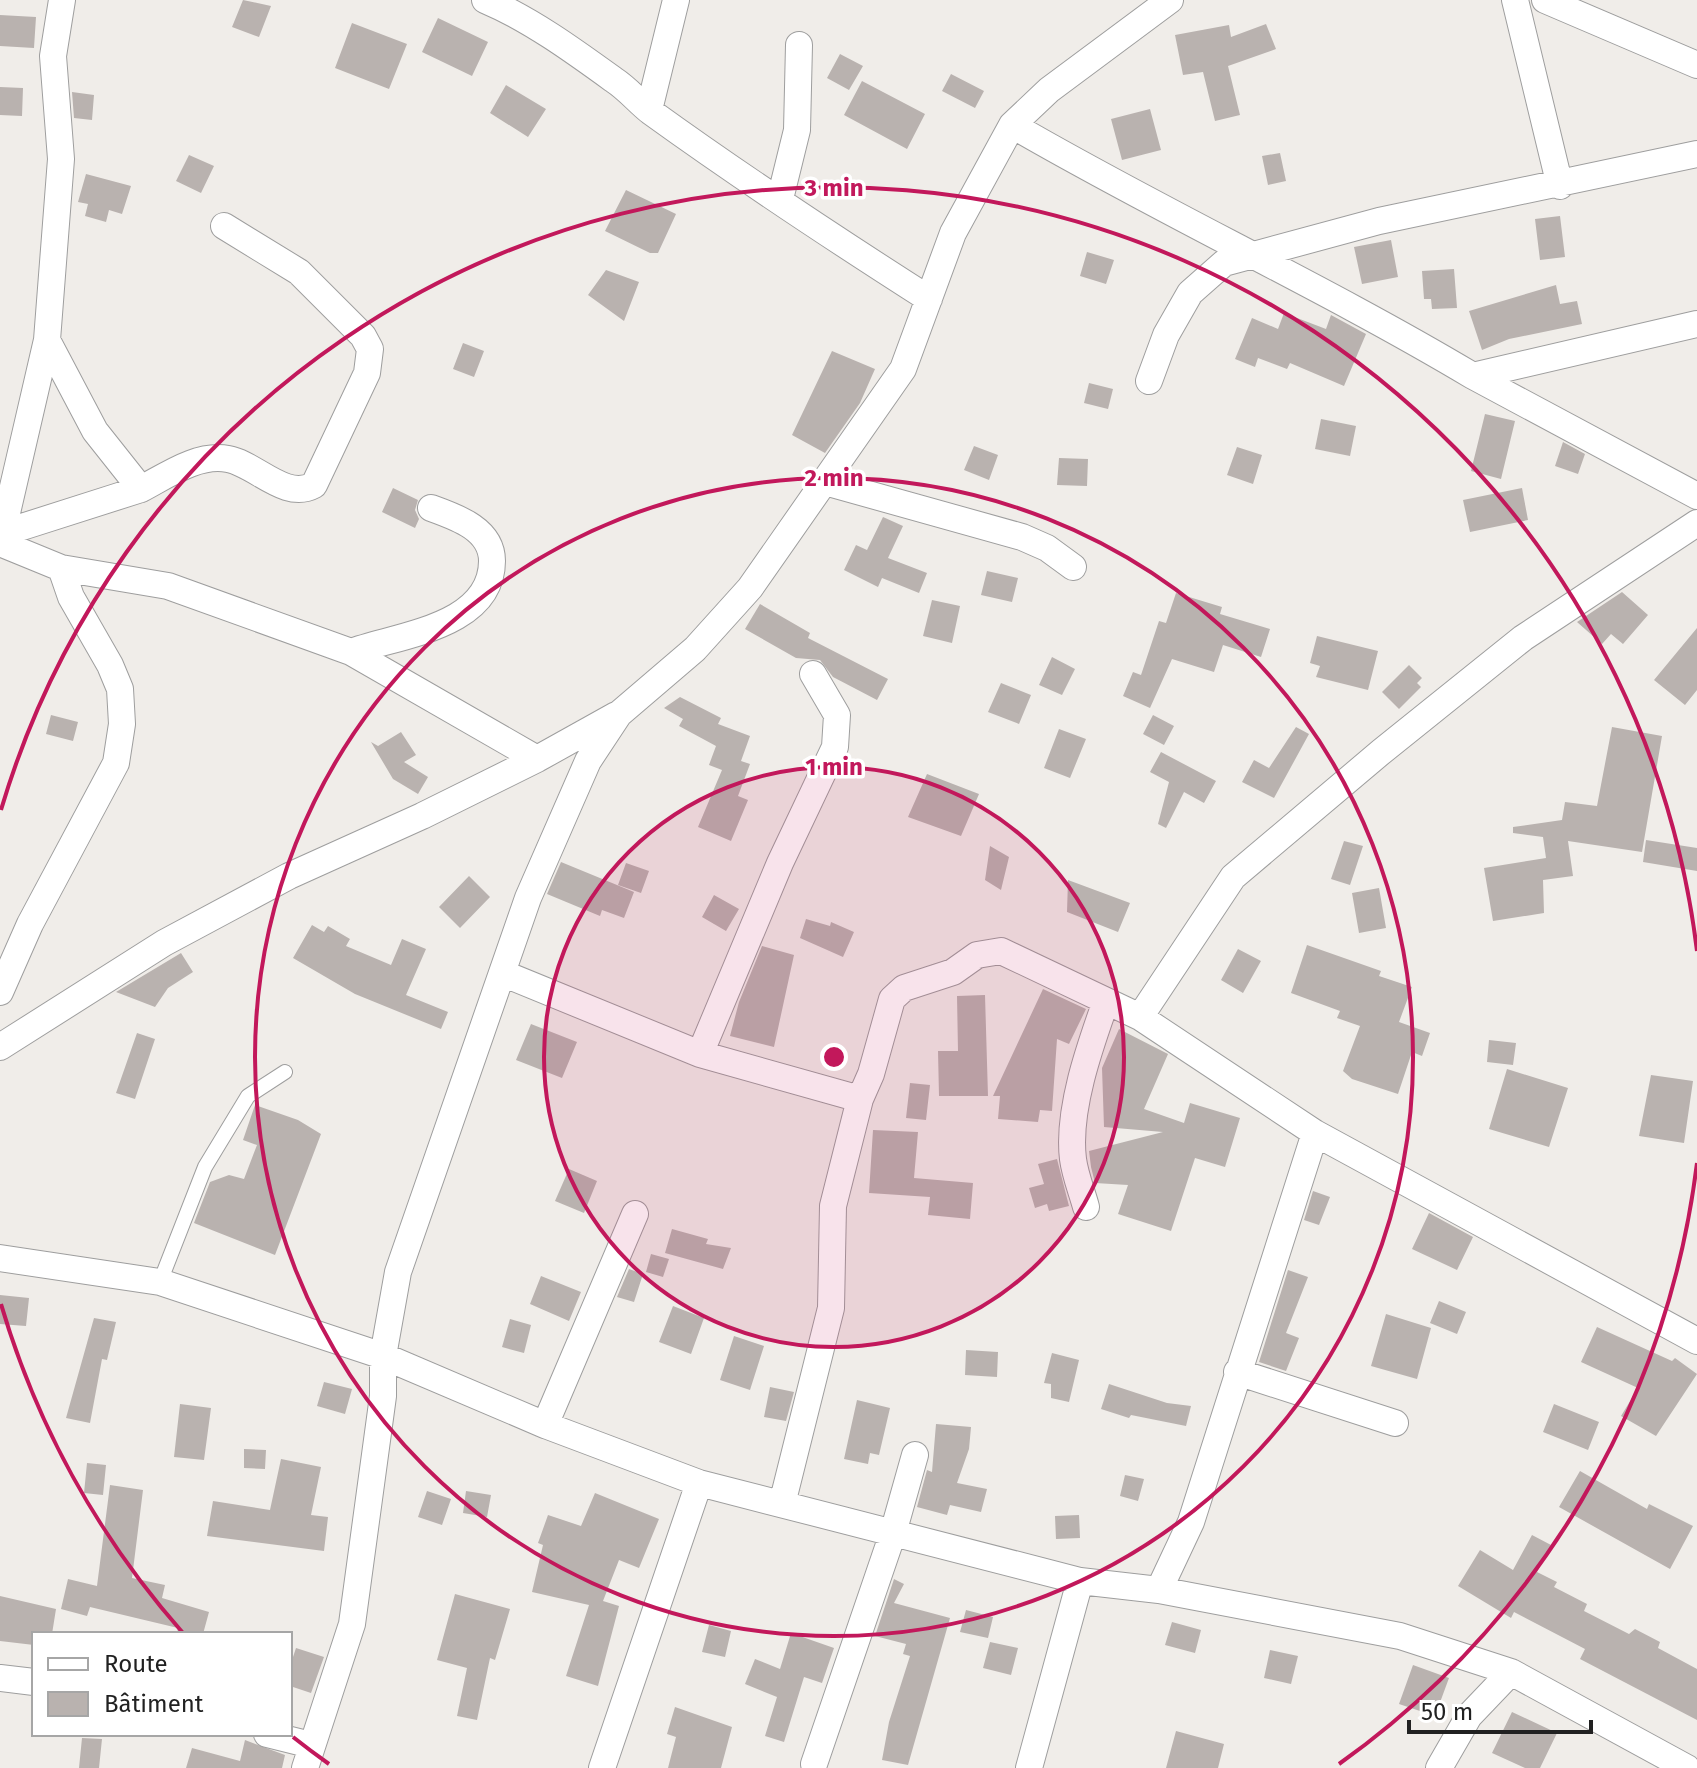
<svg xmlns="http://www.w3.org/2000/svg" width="1697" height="1768" font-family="'Fira Sans',sans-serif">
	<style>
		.building { fill: #b9b2af }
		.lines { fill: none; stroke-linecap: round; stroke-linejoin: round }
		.lane-casing { stroke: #9e9e9e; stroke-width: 16 }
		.street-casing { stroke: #9e9e9e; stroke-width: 28 }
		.lane { stroke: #fff; stroke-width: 14 }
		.street { stroke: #fff; stroke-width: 26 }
		.ring { fill: none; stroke: #c2185b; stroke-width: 4 }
		.centre { fill: #c2185b; stroke: #fff; stroke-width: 4 }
		.ring-label { font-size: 24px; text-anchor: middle; font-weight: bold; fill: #c2185b; stroke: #fff; stroke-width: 7; stroke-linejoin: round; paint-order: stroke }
	</style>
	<rect width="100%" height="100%" fill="#f0ede9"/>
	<!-- building -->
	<path class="building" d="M243,0L271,6L259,37L232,27Z
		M0,15L36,17L34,48L0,46Z
		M438,18L488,42L472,76L422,52Z
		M352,23L407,44L389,89L335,68Z
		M1266,24L1276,49L1228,66L1240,115L1215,121L1203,72L1183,75L1175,35L1229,25L1231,37Z
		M840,54L863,66L849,90L827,78Z
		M951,74L984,91L975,108L942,91Z
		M862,81L925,114L907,149L844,115Z
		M506,85L546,109L528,137L490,113Z
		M0,87L23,88L22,116L0,115Z
		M72,92L94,95L92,120L74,118Z
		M1150,109L1161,150L1122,160L1111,119Z
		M1280,153L1286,181L1268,185L1262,156Z
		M189,155L214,166L201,193L176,181Z
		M86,174L131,186L122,214L109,210L106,222L85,216L88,204L78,202Z
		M626,190L676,214L658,253H650L605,231Z
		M1560,216L1565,257L1540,260L1535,219Z
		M1391,240L1398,277L1362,284L1354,247Z
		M1087,252L1114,260L1106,284L1080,276Z
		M1454,269L1457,308L1432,309L1431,299H1424L1422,271Z
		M606,270L639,282L624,321L588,295Z
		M1556,285L1560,304L1577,301L1582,324L1509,339L1482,350L1469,311Z
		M1284,313L1326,329L1331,315L1366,334L1344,386L1290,363L1287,369L1258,358L1255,367L1235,359L1252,318L1278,329Z
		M463,343L484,351L474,377L453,369Z
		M832,351L875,369L860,403L825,453L792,435Z
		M1089,383L1113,389L1108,409L1084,403Z
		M1485,414L1515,421L1501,479L1471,471Z
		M1321,419L1356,426L1350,456L1315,449Z
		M1563,442L1585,454L1578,474L1555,466Z
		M974,446L998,455L989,480L964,470Z
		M1237,447L1262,455L1253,484L1227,475Z
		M1059,458L1088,459L1087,486L1057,485Z
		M393,488L418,500L415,510L419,519L415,528L382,512Z
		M1522,488L1528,520L1470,532L1463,500Z
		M883,517L903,526L888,558L927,573L919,593L882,578L878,587L844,570L856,545L867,550Z
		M987,571L1018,578L1012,602L981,595Z
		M1622,592L1648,615L1623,644L1611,634L1602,644L1577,622Z
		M1176,593L1222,607L1220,614L1270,629L1261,657L1223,645L1214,672L1172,659L1150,708L1123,696L1133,672L1141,675L1159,621L1166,623Z
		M932,600L960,606L952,643L923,636Z
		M760,604L810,633L808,638L888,679L877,700L833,677L820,660L796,658L745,629Z
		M1697,628V690L1685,705L1654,680Z
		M1317,636L1378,651L1368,690L1316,677L1320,666L1310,663Z
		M1052,657L1075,669L1062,695L1039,685Z
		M1409,665L1422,678L1417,683L1421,687L1399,709L1382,692Z
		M1001,683L1031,695L1019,724L988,712Z
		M680,697L721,718L718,724L750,736L741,761L750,764L738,796L748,800L731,841L698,827L722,770L709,765L716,746L679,726L683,719L664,708Z
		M51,715L78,722L73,741L46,734Z
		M1153,715L1174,726L1164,745L1143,734Z
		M1296,727L1309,734L1274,798L1242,782L1254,760L1269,768Z
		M1612,727L1662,736L1642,852L1568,841L1573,876L1543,880L1544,913L1493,921L1484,868L1546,858L1543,837L1513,833V827L1562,820L1565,802L1597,806Z
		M1059,729L1086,739L1070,778L1044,768Z
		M401,732L416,755L404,762L428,777L418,794L393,779L371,742L378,746Z
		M1161,752L1216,781L1204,803L1184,792L1166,828L1158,824L1169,782L1150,772Z
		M927,774L979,794L961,836L908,817Z
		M1646,840L1697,848V871L1643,862Z
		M1344,841L1363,846L1350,885L1331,879Z
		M990,846L1009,857L1001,890L985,880Z
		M561,862L634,892L624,918L602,910L600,916L547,894Z
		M626,863L649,871L641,893L618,885Z
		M469,876L490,897L460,928L439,907Z
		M1068,880L1130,903L1118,932L1067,912Z
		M1379,888L1386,928L1359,933L1352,893Z
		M714,895L739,909L726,931L702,917Z
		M806,919L830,926L831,922L854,932L843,957L800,938Z
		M312,925L324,932L328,926L350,939L346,946L391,965L402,939L426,949L406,995L448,1012L441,1029L355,994L293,958Z
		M1307,945L1381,971L1379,976L1412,987L1399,1022L1430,1033L1422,1056L1412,1052L1398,1094L1352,1079L1343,1071L1360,1026L1337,1018L1340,1011L1291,993Z
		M762,946L794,955L774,1047L730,1036L739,1002Z
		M1238,949L1261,961L1243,993L1221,980Z
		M181,953L193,972L168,988L155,1007L116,992Z
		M1043,989L1086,1009L1069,1044L1057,1039L1052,1111L1040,1110L1038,1122L998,1119L1000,1096H993Z
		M985,995L988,1096H939L938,1051H958L957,996Z
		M531,1024L577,1042L562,1078L516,1060Z
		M1119,1029L1168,1054L1144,1109L1184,1123L1190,1103L1240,1118L1225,1167L1195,1158L1171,1231L1118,1214L1128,1185L1095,1183L1091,1167L1089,1151L1163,1132L1104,1127L1102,1068Z
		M137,1033L155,1039L135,1099L116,1093Z
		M1489,1040L1516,1043L1513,1065L1487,1062Z
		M1507,1069L1568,1088L1549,1147L1489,1129Z
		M1651,1075L1693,1081L1684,1143L1639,1136Z
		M910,1083L930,1085L926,1120L906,1118Z
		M255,1105L298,1120L321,1134L275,1255L194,1223L210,1182L229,1175L244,1179L257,1145L243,1140Z
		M873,1130L918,1132L914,1178L973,1183L970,1219L928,1215L930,1197L869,1193Z
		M1057,1159L1069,1206L1049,1211L1047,1204L1035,1208L1029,1188L1044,1184L1038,1164Z
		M569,1169L597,1181L584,1213L555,1201Z
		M1313,1191L1330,1197L1319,1225L1304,1220Z
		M1429,1213L1473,1237L1457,1270L1412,1249Z
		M672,1229L708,1239L706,1244L731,1248L723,1269L665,1253Z
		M651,1254L669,1259L663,1277L646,1272Z
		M629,1269L643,1274L634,1302L617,1297Z
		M1288,1270L1308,1277L1286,1333L1299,1338L1286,1371L1259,1362Z
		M541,1276L581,1292L569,1321L530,1304Z
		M0,1295L29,1298L26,1326L0,1324Z
		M1439,1301L1466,1312L1457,1334L1430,1323Z
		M673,1306L704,1318L691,1354L659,1342Z
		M1386,1314L1431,1328L1417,1379L1371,1366Z
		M94,1318L116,1322L107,1360L102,1359L90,1423L66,1418Z
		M510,1319L531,1325L524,1353L502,1347Z
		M1597,1327L1672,1361L1675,1358L1697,1374L1656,1436L1621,1416L1638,1388L1581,1362Z
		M734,1336L764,1346L750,1390L720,1380Z
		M966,1350L998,1352L997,1377L965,1375Z
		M1052,1353L1079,1360L1069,1402L1051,1398V1384L1044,1383Z
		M324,1382L352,1389L345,1414L317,1406Z
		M1109,1384L1167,1403L1191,1406L1186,1426L1131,1415L1129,1418L1101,1409Z
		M770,1387L794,1392L786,1421L764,1417Z
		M857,1400L890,1408L879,1455L870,1453L868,1464L844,1459Z
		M180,1404L211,1408L204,1460L174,1457Z
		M1554,1404L1599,1422L1588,1450L1543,1432Z
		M936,1424L971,1427L969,1449L957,1483L987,1489L981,1512L950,1505L947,1515L917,1507L927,1470L932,1472Z
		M244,1449L266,1450L265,1469L244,1468Z
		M281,1459L321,1467L311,1515L328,1517L324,1551L207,1536L213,1501L270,1510Z
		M87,1463L106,1465L103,1495L84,1493Z
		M1580,1471L1647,1509L1649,1504L1693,1526L1670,1569L1559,1507Z
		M1125,1475L1144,1479L1138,1501L1120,1496Z
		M110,1485L143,1490L132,1578L165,1585L162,1598L209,1612L203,1634H177L178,1628L90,1607L87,1616L61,1609L68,1579L97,1586Z
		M427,1491L451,1499L442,1525L418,1517Z
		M466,1491L491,1495L487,1517L463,1513Z
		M595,1493L659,1519L639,1568L619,1560L603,1601L619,1606L598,1686L566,1676L589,1605L532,1592L543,1545L538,1543L548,1515L581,1526Z
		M1079,1515L1080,1538L1056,1539L1055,1516Z
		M1532,1535L1551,1545L1537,1572L1557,1582L1554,1587L1587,1604L1584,1611L1629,1634L1635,1629L1660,1642L1658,1648L1697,1669V1720L1580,1659L1585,1649L1514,1612L1511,1618L1458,1586L1480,1550L1513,1570Z
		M894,1579L904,1584L894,1603L950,1618L908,1765L882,1760L889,1722L910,1656L903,1654L906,1644L875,1636Z
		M455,1594L510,1609L495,1660L490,1658L477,1720L457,1716L467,1668L437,1660Z
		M0,1596L56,1609L52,1634H34V1645L0,1641Z
		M966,1610L993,1617L988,1638L960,1632Z
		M1172,1622L1201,1630L1195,1653L1165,1645Z
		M709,1625L731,1631L725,1657L702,1652Z
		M791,1633L834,1648L822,1683L804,1677L784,1742L765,1736L777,1697L745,1684L755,1659L780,1669Z
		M990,1642L1018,1648L1011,1675L983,1668Z
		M296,1648L324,1657L311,1693L290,1686V1666Z
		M1270,1650L1298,1656L1291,1684L1264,1678Z
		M1413,1665L1449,1678L1435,1716L1399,1704Z
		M675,1707L732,1727L721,1768H668L676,1737L667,1734Z
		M1512,1712L1557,1733L1540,1768H1525L1492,1753Z
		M1176,1731L1224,1744L1218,1768H1166Z
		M82,1738L102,1739L99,1768H79Z
		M245,1740L285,1755L282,1768H186L192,1748L240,1761Z"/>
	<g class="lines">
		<!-- lane casing -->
		<g class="lane-casing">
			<path id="lane" d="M160,1282L205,1167L248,1096L285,1072"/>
		</g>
		<!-- street casing -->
		<g class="street-casing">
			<path id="street" d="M485,0C530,19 574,51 614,80C628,89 638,102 651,112C741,177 835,239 929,299
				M1515,0L1560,186
				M1545,0L1697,65
				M649,110L676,0
				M1012,125C1163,213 1322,286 1473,376L1697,324
				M780,199L797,130L799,45
				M47,340L95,431L141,489C166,476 198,453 228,459C256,464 285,501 314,485L367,373L370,349L363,336L299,272L224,226
				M1473,376L1697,496
				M1149,381L1166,335L1190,293L1224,263L1379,221L1697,154
				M825,482L1022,537L1047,548L1073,567
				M3,533L141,489
				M0,543L61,568L168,586L351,652L537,759
				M0,543L47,340L61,159L53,56L62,0
				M351,652C398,635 492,627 492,561C492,529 456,517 431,508
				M502,973L700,1054L860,1099
				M0,992L30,924L116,763L122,724L120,689L110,665L71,597L61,568
				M1140,1017L1233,877L1381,752L1523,638L1697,523
				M0,1047L164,943L289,876L422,816L537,759L616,715
				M700,1054L780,863L835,747L837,715L813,674
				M1086,1207C1082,1192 1075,1175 1073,1159C1067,1110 1090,1046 1106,1001
				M0,1258L160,1282L383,1356L545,1425L699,1483L1080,1581L1159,1590L1400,1636L1511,1672L1687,1768
				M1237,1372L1395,1423
				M545,1425L635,1214
				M782,1504L831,1308L833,1206L860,1099L871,1074L892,999L904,988L953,972L977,955L1001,951L1140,1017L1315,1133L1697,1341
				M1159,1590L1191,1522L1315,1133
				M0,1678L34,1682
				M267,1734L311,1745
				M814,1764L893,1533L915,1455
				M305,1768L352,1624L383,1396V1356L398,1272L528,898L588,761L619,714L695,649L750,588L903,369L953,233L1012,125L1049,90L1170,0
				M602,1768L699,1483
				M1029,1768L1080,1581
				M1439,1768L1469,1716L1511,1672"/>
		</g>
		<!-- lane -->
		<use href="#lane" class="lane"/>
		<!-- street -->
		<use href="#street" class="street"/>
	</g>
	<!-- distance rings -->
	<circle cx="834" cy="1057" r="290" fill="#c2185b" fill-opacity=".12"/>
	<g class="ring">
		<circle cx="834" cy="1057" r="290"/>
		<circle cx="834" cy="1057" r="579"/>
		<path d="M1697 1163A869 869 0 0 1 1339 1764M329 1764A869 869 0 0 1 293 1737M183 1633A869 869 0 0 1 1 1304M1 810A869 869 0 0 1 1697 951"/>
	</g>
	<circle cx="834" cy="1057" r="12" class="centre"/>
	<g class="ring-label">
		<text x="834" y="196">3 min</text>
		<text x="834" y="486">2 min</text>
		<text x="834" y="775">1 min</text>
	</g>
	<!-- legend -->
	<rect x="32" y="1632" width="260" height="104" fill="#ffffff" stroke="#a6a6a6" stroke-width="2"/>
	<rect x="48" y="1658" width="40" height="12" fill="#ffffff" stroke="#a6a6a6" stroke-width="2"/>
	<text x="104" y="1672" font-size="24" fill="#212121">Route</text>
	<rect x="48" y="1692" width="40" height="24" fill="#b9b2af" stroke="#a6a6a6" stroke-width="2"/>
	<text x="104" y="1712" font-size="24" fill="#212121">Bâtiment</text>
	<!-- scale -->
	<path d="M1409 1720v12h182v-12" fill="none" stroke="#212121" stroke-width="4"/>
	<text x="1421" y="1720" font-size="24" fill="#212121" stroke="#ffffff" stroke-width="6" paint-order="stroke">50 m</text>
</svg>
